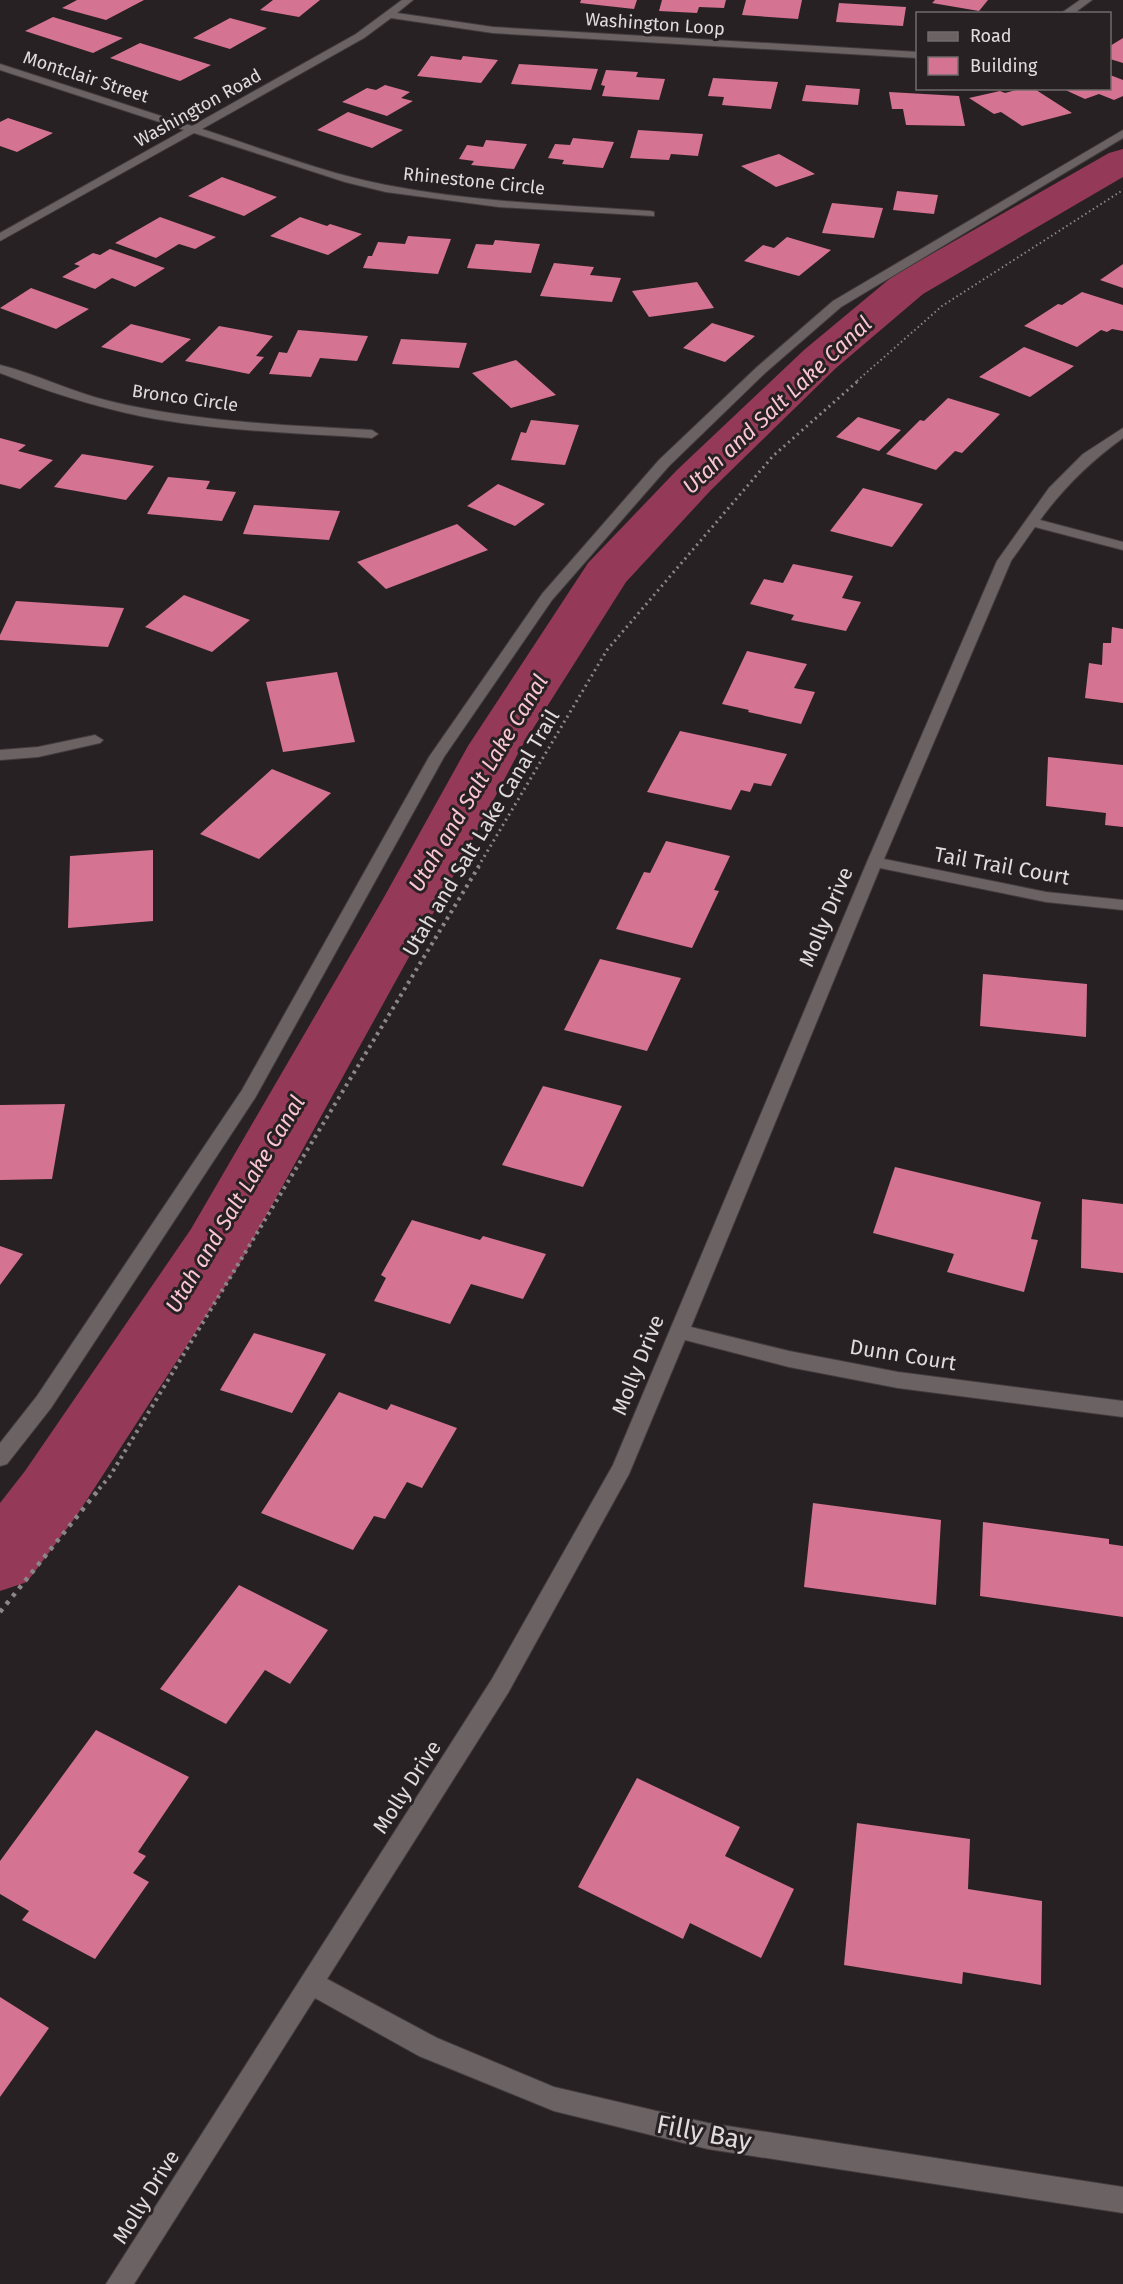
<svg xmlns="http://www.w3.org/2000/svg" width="1123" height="2284" font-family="'Fira Sans',sans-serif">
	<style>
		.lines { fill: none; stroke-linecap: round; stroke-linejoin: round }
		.canal { fill: #953959; fill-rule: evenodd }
		.building { fill: #d57392 }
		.service-casing { stroke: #433c3e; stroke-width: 2 }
		.minor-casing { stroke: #433c3e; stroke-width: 2 }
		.path-far3 { stroke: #8b8687; stroke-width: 2; stroke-dasharray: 1.5 3; stroke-linecap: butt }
		.path-far2 { stroke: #8b8687; stroke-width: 3; stroke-dasharray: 2 4; stroke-linecap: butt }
		.path-far1 { stroke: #8b8687; stroke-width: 4; stroke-dasharray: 3 4.5; stroke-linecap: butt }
		.path { stroke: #8b8687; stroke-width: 4.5; stroke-dasharray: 4 6; stroke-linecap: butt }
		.service { fill: #6b6264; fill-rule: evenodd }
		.minor { fill: #6b6264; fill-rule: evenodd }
		.labels { text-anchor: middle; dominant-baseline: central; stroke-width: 6; stroke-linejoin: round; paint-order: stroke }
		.far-street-label { font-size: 18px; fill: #e0dbdc; stroke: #282123 }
		.street-label { font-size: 21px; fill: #e0dbdc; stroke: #282123 }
		.water-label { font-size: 22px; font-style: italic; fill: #fbc6d4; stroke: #282123 }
		.near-street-label { font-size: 26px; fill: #e0dbdc; stroke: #282123 }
	</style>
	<rect width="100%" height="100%" fill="#282123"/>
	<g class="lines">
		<!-- canal -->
		<path class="canal" d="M1123,149V177L923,294L836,368L711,490L626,582L522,746L441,899L239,1265L77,1515L27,1582L0,1591V1503L25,1471L191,1229L383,899L468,746L588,563L677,470L804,350L893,276L1109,153Z"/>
	</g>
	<!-- building -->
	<path class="building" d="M77,0H144L106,20L62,8Z
		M273,0H320L299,17L260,10Z
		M581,0H637L634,9L580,3Z
		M662,0H726L724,8L699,7L697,13L659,11Z
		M746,0H802L798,19L742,15Z
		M935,0H988L979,11L932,3Z
		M839,3L906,7L903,26L836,22Z
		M53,17L123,38L93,53L25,31Z
		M230,18L267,28L230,49L193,38Z
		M1123,38V63L1110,59V46Z
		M140,43L211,65L180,81L110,58Z
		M431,56L461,60L463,56L498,60L481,83L417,76Z
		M519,64L598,69L591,90L511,84Z
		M606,70L638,72L636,77L665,79L659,100L602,96L605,86L601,85Z
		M1110,75L1123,80V96L1114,100L1099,94L1085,99L1061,88H1110Z
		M713,78L778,82L771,109L722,105L724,97L708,96Z
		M385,85L410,92L401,98L413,101L387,116L342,102L367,88L376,90Z
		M806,85L860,89L858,105L802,101Z
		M1024,88H1033L1072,113L1022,126L1001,112L994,114L969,98L1000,91L1005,93Z
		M889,92L959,96L965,126L906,125L903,109H892Z
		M348,112L403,130L372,148L317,130Z
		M8,118L53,133L17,152L0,146V122Z
		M638,130L703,134L698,156L671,154L669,160L630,158Z
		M573,138L614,142L603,168L562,164L564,160L548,158L555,144L570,145Z
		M486,140L527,144L514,169L471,165L474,161L459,159L467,145L483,147Z
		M779,154L815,174L776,187L741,166Z
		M222,177L277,197L244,216L188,196Z
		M897,191L938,195L934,214L893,210Z
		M832,203L883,208L874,238L822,233Z
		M160,217L216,237L195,249L179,244L156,258L115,243Z
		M300,217L327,226L330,224L362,234L328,255L270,236Z
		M408,236L451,239L438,274L363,268L368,256H372L378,242L405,244Z
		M787,237L831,250L799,276L744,261L763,245L774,248Z
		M495,240L540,244L531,273L467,268L476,244L493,245Z
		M110,249L165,268L135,287L112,278L95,289L62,277L80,266L74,264L93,253L100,255Z
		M554,263L594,267L590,275L621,278L612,302L540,296Z
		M1123,264V288L1100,280Z
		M697,282L714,308L649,317L632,291Z
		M31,288L89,309L56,329L0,308Z
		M1082,292L1123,305V331L1112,329L1107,332L1101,330L1077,347L1024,326L1058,304L1062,305Z
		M712,323L755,336L725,362L683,348Z
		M131,324L191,339L162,363L101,347Z
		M219,326L273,336L256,356L264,357L249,374L185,361Z
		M298,330L368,336L357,361L320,358L311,377L269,374L279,352L287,353Z
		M401,339L467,343L459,368L392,364Z
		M1024,347L1074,366L1030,397L979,377Z
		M516,360L556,395L511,408L472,373Z
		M948,398L1000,414L962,453L955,451L936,470L886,454L920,420L924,421Z
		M858,417L901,430L879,451L836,437Z
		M531,420L579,425L565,465L511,460L521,432L526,433Z
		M0,438L26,445L18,451L53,460L20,489L0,484Z
		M82,454L154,466L126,500L54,487Z
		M168,477L210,481L206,489L236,492L222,521L147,514Z
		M498,484L545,504L515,526L467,506Z
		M863,488L923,504L892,547L830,531Z
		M254,505L340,511L329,540L243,534Z
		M457,524L488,550L386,589L357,562Z
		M793,564L853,576L842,598L861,602L846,631L791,620L794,615L750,604L764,579L783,583Z
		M184,595L250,620L212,652L145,627Z
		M16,601L124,608L108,647L0,640V635Z
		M1112,627L1123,629V703L1085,698L1089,663L1102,665L1103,643H1111Z
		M747,651L807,664L794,688L815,692L801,724L748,712L749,710L722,704Z
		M337,672L355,742L283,752L266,682Z
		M680,731L787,754L771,786L754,783L750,792L741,790L731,810L647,792Z
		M1048,757L1123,765V827L1105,825L1106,813L1046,806Z
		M272,769L331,793L259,859L200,834Z
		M666,841L730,856L714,890L719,891L692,948L616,929L644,872L650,873Z
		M153,850V921L68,928L70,856Z
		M600,959L681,978L647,1051L564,1030Z
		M983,974L1087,984L1086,1037L980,1026Z
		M543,1086L622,1106L583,1187L502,1165Z
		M65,1104L52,1179L0,1180V1105Z
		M895,1167L1041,1202L1031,1239L1038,1240L1024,1292L947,1272L954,1254L873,1233Z
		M1082,1199L1123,1204V1273L1081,1268Z
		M412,1220L480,1240L483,1236L546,1254L523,1299L471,1284L450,1324L374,1301L386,1278L381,1275Z
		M0,1246L23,1254L0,1285Z
		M254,1333L326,1354L292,1413L220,1390Z
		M339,1392L387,1410L391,1404L457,1428L422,1488L407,1482L385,1519L374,1516L353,1550L261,1513Z
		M813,1503L941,1520L936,1605L804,1587Z
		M983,1522L1109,1539V1544L1123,1546V1617L980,1596Z
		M239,1585L328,1630L290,1684L265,1670L226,1724L160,1689Z
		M96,1730L189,1777L138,1852L146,1856L133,1873L149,1882L95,1959L22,1920L29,1911L0,1894V1861Z
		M637,1778L740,1827L725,1856L794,1889L761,1958L690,1923L683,1939L578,1887Z
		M857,1823L970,1839L968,1889L1042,1901L1041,1985L963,1972L962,1984L844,1965Z
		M0,1997L49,2028L0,2097Z"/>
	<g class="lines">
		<!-- service casing -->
		<g class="service-casing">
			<path id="service" d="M1123,130V138L841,307L765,373L669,466L552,600L444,757L255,1098L51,1408L7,1464L0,1466V1443L37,1396L242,1090L429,757L542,594L659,460L757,367L833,301Z"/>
		</g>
		<!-- minor casing -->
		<g class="minor-casing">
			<path id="minor" d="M402,0H413L397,13L493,27L918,52V58L493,33L391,18L364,38L202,129C263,149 324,173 386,185C473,202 562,205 650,211L654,212V216L499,207L386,192L345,182L194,133L0,241V233L184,130L0,70V64L192,126L356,34Z
				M1080,0H1092L1073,14H1060Z
				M0,365C37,374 71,392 109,401C195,422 284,425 372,430L378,434L372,438C295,433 216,431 140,416C92,406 46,391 0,373Z
				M1123,428V438C1090,462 1064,487 1040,520L1123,542V550L1035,527L1011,561L884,859L1046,892L1123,900V910L1046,902L880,868L691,1327L789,1351L898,1372L1123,1401V1417L898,1388L789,1367L685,1340L629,1474L508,1693L327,1979L437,2038L554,2087L708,2123L1123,2187V2213L708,2149L554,2111L419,2056L315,1998L134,2284H106L492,1679L613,1465L867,862L997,561L1049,488L1083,454Z
				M95,735L103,740L100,743L38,757L0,760V750L38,747Z"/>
		</g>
		<!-- path-far3 -->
		<path class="path-far3" d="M857,381L942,306L1123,190"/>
		<!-- path-far2 -->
		<path class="path-far2" d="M478,867L607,650L773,456L859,380"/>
		<!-- path-far1 -->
		<path class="path-far1" d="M99,1489L110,1476L479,866"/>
		<!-- path -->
		<path class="path" d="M0,1612L100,1488"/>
		<!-- service -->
		<use href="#service" class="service"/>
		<!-- minor -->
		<use href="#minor" class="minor"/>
	</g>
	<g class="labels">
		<!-- far-street labels -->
		<g class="far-street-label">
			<text transform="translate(655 24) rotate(4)">Washington Loop</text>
			<text transform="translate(86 77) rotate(18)">Montclair Street</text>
			<text transform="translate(198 108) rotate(-29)">Washington Road</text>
			<text transform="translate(474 181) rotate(6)">Rhinestone Circle</text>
			<text transform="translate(185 398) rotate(8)">Bronco Circle</text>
		</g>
		<!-- street labels -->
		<g class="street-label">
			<text transform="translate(481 833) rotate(-59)">Utah and Salt Lake Canal Trail</text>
			<text transform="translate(1002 866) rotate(10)">Tail Trail Court</text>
			<text transform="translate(826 917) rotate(-67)">Molly Drive</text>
			<text transform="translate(903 1355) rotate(9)">Dunn Court</text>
			<text transform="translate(638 1365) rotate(-68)">Molly Drive</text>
			<text transform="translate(407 1787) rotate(-57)">Molly Drive</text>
			<text transform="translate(146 2197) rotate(-58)">Molly Drive</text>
		</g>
		<!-- water labels -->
		<g class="water-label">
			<text transform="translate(777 405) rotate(-43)">Utah and Salt Lake Canal</text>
			<text transform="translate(478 783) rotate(-59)">Utah and Salt Lake Canal</text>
			<text transform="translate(235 1204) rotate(-59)">Utah and Salt Lake Canal</text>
		</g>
		<!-- near-street labels -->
		<g class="near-street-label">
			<text transform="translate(704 2133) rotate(11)">Filly Bay</text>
		</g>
	</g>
	<!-- legend -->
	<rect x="916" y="12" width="195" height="78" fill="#282123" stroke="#726b6d" stroke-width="1.5"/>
	<rect x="928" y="32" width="30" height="9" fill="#6b6264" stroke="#726b6d" stroke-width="1.5"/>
	<text x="970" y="42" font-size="18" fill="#e0dbdc">Road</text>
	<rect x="928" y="57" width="30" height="18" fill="#d57392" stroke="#726b6d" stroke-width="1.5"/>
	<text x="970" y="72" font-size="18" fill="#e0dbdc">Building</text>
</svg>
